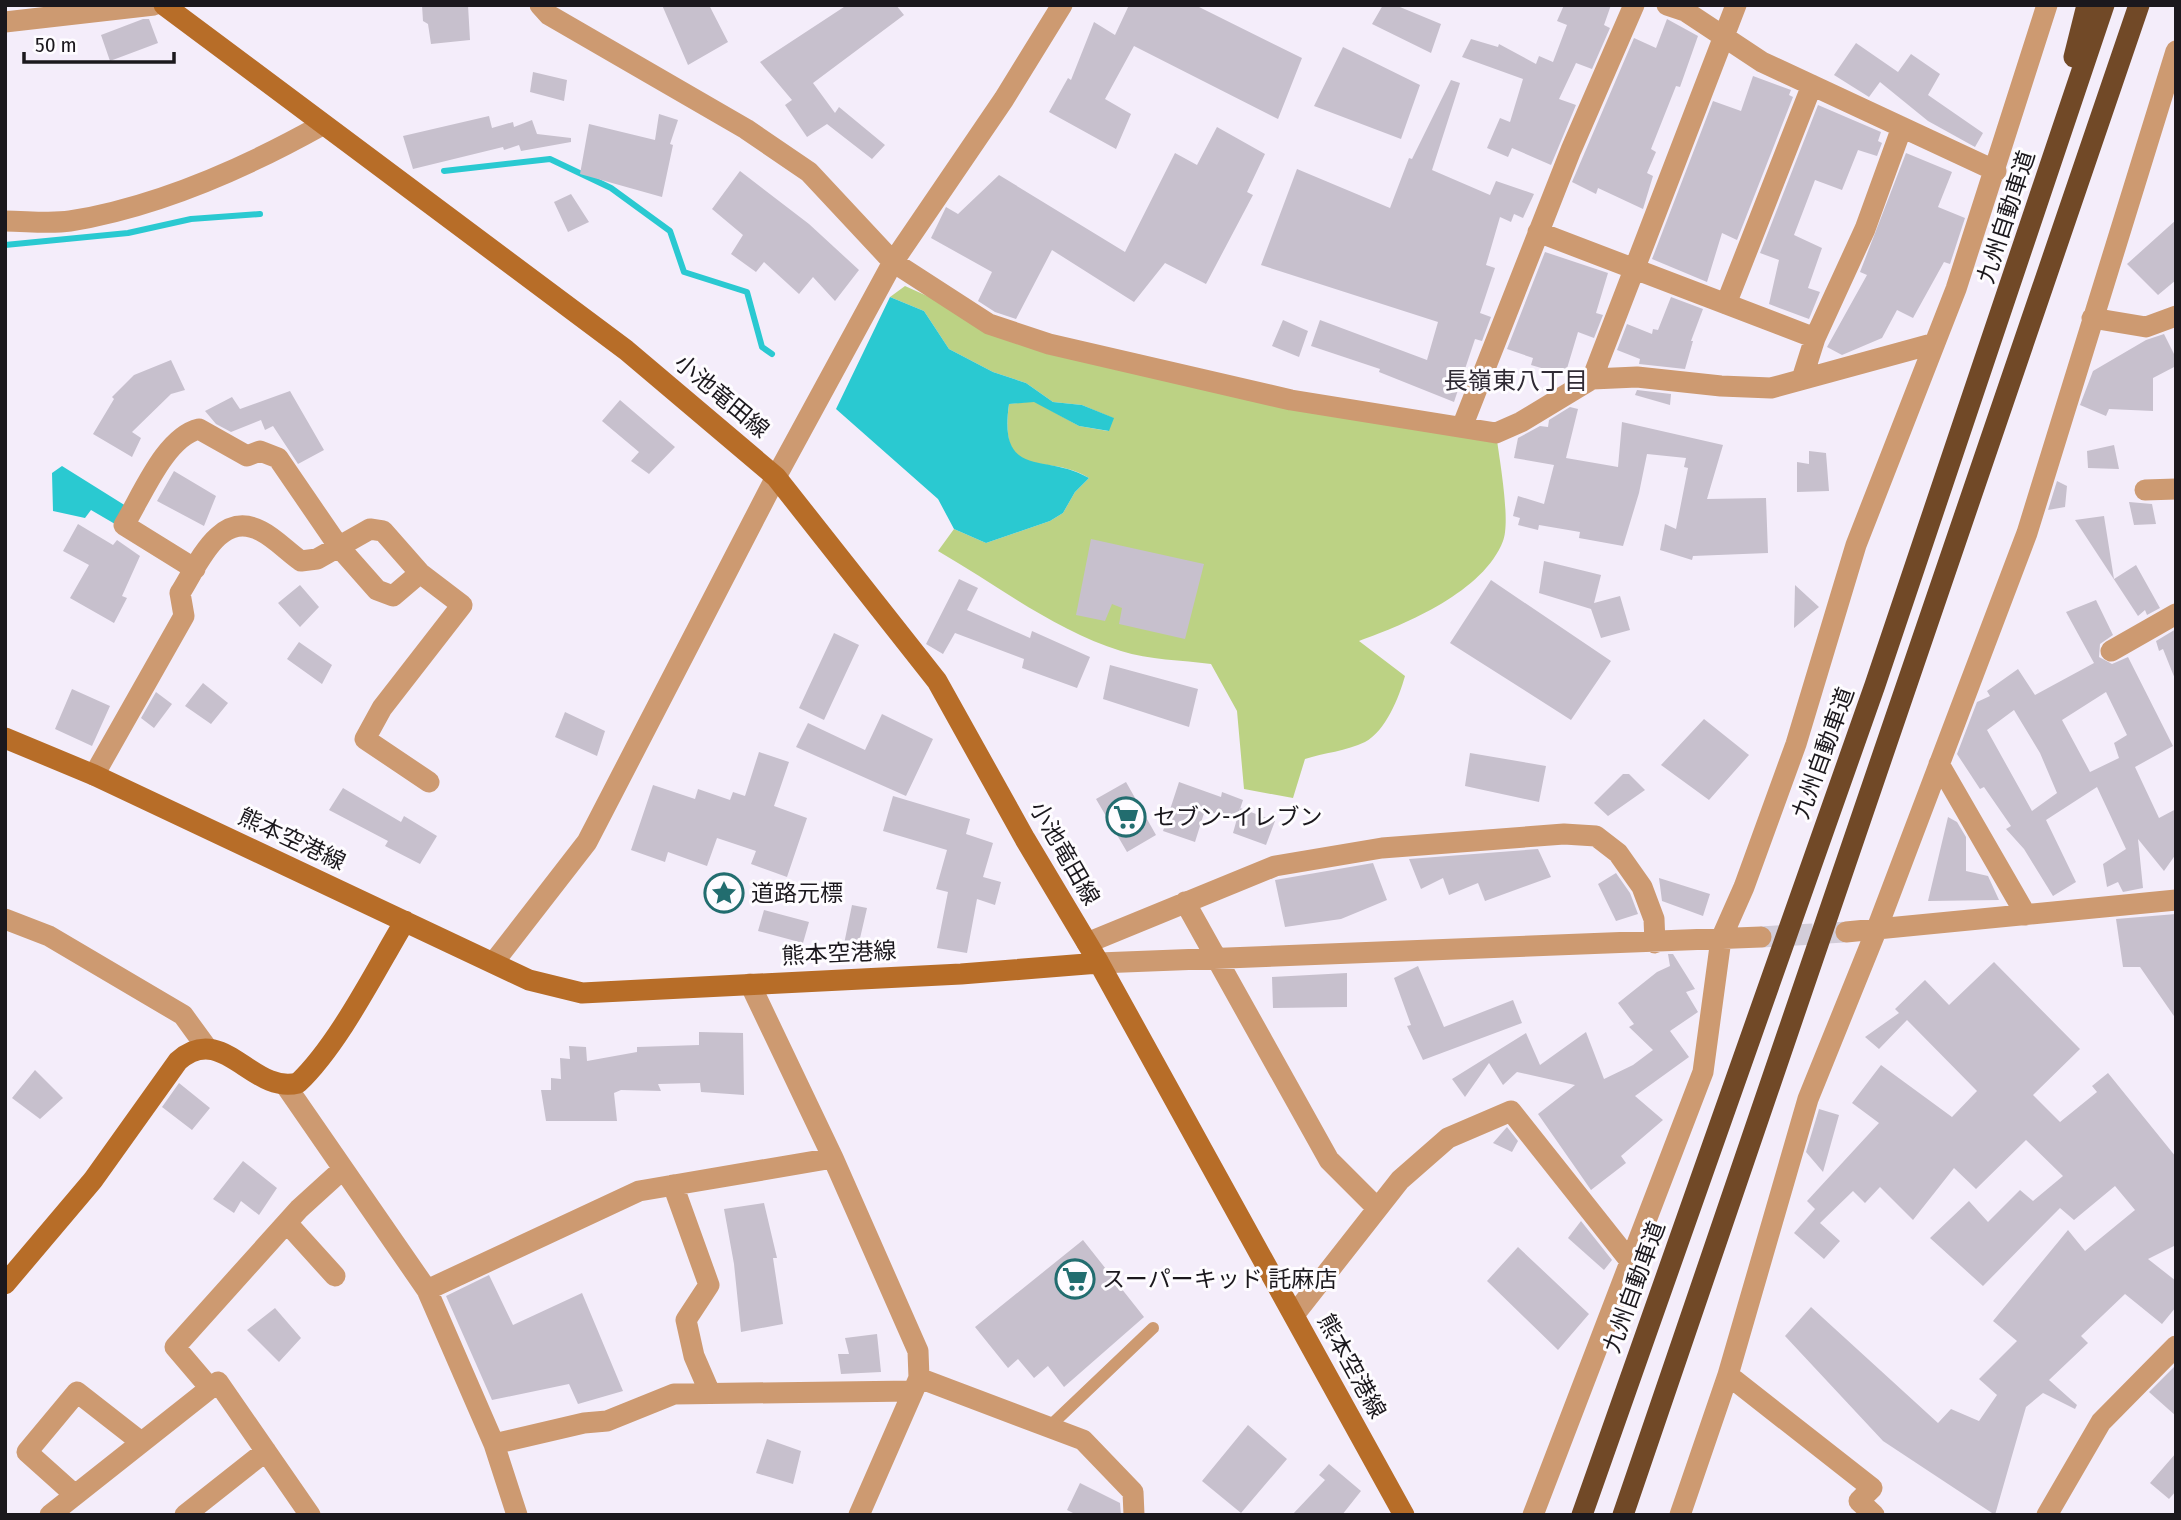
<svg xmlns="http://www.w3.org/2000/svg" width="2181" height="1520" font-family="'Fira Sans Condensed','Noto Sans JP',sans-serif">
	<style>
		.green { fill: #bcd284 }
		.water { fill: #2ac9d1 }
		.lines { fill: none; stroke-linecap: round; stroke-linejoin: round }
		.stream { stroke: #2ac9d1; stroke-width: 6 }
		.building { fill: #c7c0cd; fill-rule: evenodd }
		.street-tunnel { stroke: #d3cdd9; stroke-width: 21; stroke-dasharray: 21 10; stroke-linecap: butt }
		.lane { stroke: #cd9a71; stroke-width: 12 }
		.street { stroke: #cd9a71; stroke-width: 21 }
		.secondary { stroke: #b76d28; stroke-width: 21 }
		.highway { stroke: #714927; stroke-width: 21 }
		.labels { text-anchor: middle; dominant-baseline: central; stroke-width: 6; stroke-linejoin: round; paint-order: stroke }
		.street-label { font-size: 23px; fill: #1b181d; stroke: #fefcff }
		.poi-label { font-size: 23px; fill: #1b181d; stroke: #fefcff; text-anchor: start }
		.neighbourhood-label { font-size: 24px; fill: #302b35; stroke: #fefcff }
	</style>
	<rect width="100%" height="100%" fill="#f4edfa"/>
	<!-- green -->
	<path class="green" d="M905,286L989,324L1049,344L1496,433C1499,457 1511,521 1503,541C1484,591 1407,624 1359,641L1405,676C1399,697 1386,731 1365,742C1347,751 1323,753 1305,759L1293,798L1244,789L1237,711L1211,664C1182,660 1149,660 1121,651C1054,630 997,585 938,551L954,529L986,543L1050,521L1063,513L1075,492L1089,478C1047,451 998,485 1009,404L1034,401L1079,426L1108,431L1113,418L1082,405L1053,402L1026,383L993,372L949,349L924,311L890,297Z"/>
	<!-- water -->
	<path class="water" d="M890,297L924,311L949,349L993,372L1026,383L1053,402L1082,405L1114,418L1109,431L1079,426L1034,402L1009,404C998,481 1046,452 1089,478L1075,492L1063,513L1050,521L986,543L954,529L938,499L836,409Z
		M62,466L126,506L115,524L91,510L85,518L53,511L52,473Z"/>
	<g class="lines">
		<!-- stream -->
		<path class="stream" d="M444,171L550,159L611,188L670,231L684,272L747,292L762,347L772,354
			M5,245L128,233L191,219L260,214"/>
	</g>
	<!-- building -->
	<path class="building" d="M422,5H468L470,40L431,44L428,24L423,21Z
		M662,5H709L728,42L688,65Z
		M847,5H896L904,15L813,83L835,113L839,107L885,145L872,159L827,124L807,137L785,105L792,100L760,62Z
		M1129,5H1195L1302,58L1278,119L1134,46L1105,99L1131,114L1116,149L1049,112L1068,78L1071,80L1094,22L1115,35Z
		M1383,5H1395L1441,24L1431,53L1372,24Z
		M1564,5H1611L1604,25L1610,28L1592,69L1576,63L1559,99L1576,105L1551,165L1512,148L1508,157L1487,148L1500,118L1510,122L1523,79L1462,57L1471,39L1498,47L1499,44L1536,64L1539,56L1553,62L1567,25L1557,21Z
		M143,19H149L158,43L110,61L101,35Z
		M1667,19L1698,36L1680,87L1676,86L1651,149L1656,152L1647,173L1653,176L1643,209L1598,188L1596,194L1572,182L1634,38L1656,48Z
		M1856,43L1898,72L1911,54L1940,74L1928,95L1983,133L1975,147L1928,121L1880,82L1869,97L1834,75Z
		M1343,47L1420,85L1401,139L1314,106Z
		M533,72L567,80L564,101L530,92Z
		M1753,76L1791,90L1789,95L1793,97L1737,240L1722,233L1707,282L1652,259L1713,101L1741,111Z
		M1451,80L1460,83L1432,170L1490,195L1496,181L1534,194L1523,218L1514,214L1511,222L1500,217L1486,265L1495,268L1480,313L1491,317L1482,341L1475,339L1454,402L1379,372L1380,369L1311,346L1320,320L1427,360L1438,322L1261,265L1297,169L1390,208L1409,158L1412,159Z
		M1818,105L1881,132L1878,141L1882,143L1877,156L1858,150L1842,190L1815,180L1794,235L1822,248L1808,288L1820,292L1809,319L1769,304L1779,260L1760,253Z
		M659,114L678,120L670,144L673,145L662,197L580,174L589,124L655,140Z
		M489,116L492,128L513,122L514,127L532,120L537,134L571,138V142L521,151L519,145L504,150L503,147L413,169L403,136Z
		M1217,127L1265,154L1247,192L1253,195L1206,284L1165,263L1134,302L1052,250L1016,319L995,312L978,301L992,272L931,238L946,207L958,214L999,175L1125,252L1175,153L1197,165Z
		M1906,153L1952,172L1938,207L1965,218L1950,264L1944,262L1913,318L1897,310L1882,338L1842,355L1827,347L1867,275L1860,272Z
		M740,171L809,224L859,270L835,301L813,277L799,294L764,262L756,272L731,254L743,235L712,209Z
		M571,194L589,222L568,232L554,202Z
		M2176,220V280L2158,295L2127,264Z
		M1545,252L1608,273L1596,313L1603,315L1594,338L1578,332L1565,375L1531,365L1533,358L1507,349Z
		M1671,297L1703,309L1691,341H1693L1685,369L1639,364L1640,359L1617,350L1627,324L1652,334L1653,329L1658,330Z
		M1283,320L1308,331L1299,357L1272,346Z
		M2164,334L2176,358V366L2153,378V411L2109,409L2106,416L2080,405L2093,371L2146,340Z
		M171,360L185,390L171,394L132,432L141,438L132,457L93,434L114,399L112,397L134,375Z
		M1637,390L1671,394L1670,405L1635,395Z
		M290,391L324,450L298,464L273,426L265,430L261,420L231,432L216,424L205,411L232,397L240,409Z
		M620,400L675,447L649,474L631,461L639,452L602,421Z
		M1570,407L1578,409L1566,458L1618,467L1622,422L1723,445L1707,499L1766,498L1768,553L1693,556L1692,560L1660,550L1665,524L1676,529L1688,468L1684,467L1686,458L1647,454L1639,493L1623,546L1579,538L1580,532L1539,525L1538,530L1518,525L1520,518L1513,516L1518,496L1544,504L1554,465L1514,458L1518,438L1540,426L1548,427L1549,420Z
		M2114,445L2119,469L2088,468L2087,451Z
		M1809,451L1826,453L1829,491L1797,492V462L1809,464Z
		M174,471L216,496L204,526L157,501Z
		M2057,481L2067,486L2065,507L2048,510Z
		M2129,502L2152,504L2156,524L2134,525Z
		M2104,516L2114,579L2136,565L2160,608L2147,615L2145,610L2138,616L2075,520Z
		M78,524L113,545L117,540L140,556L122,596L127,598L114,623L70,598L89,565L63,551Z
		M1091,539L1204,564L1185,639L1119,624L1122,608L1112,604L1105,621L1076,615Z
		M1544,561L1601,575L1594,603L1620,596L1630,630L1601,638L1591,609L1539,593Z
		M959,579L978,588L967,610L1030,638L1032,631L1090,657L1077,688L1022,668L1024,659L955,633L943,654L926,644Z
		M1491,580L1611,661L1571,720L1450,643Z
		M300,585L319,607L300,627L278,603Z
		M1795,585L1819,607L1794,628Z
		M2096,600L2113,635L2100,644L2099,657L2112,664L2128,657L2173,746L2135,767L2159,818L2176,809V854L2164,871L2138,839L2143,888L2123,892L2118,882L2107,887L2103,864L2126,849L2097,787L2046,820L2076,882L2053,896L2024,849L2006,829L2011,826L1984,787L1980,789L1957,754L1977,702L1990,696L1987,691L2018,669L2035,695L2094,663L2066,612ZM2106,692L2127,735L2114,743L2119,758L2090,772L2062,720ZM2014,710L2040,753L2057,793L2032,811L1987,730Z
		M2176,629V678L2175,679L2163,649L2159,651L2156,641Z
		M834,633L859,645L824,720L799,708Z
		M299,642L332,665L322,684L287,659Z
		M1110,665L1198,689L1189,727L1103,699Z
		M203,683L228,703L211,724L185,706Z
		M72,689L110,706L92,746L55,729Z
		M156,692L172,704L154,728L141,718Z
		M565,712L605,731L597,756L555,737Z
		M882,714L933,739L906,796L796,747L808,723L865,750Z
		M1704,719L1749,755L1709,800L1661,765Z
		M759,752L789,762L774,806L807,818L787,877L751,864L756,851L717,838L707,866L668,852L665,862L631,850L653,785L695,799L698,789L730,800L733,792L745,796Z
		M1470,753L1546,766L1539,802L1465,786Z
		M1623,774H1629L1645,790L1608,816L1594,803Z
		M1126,782L1156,835L1127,852L1096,799Z
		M1179,782L1221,797L1222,792L1243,800L1236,821L1205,810L1195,842L1163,831Z
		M343,788L401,822L404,816L437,836L420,864L385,846L388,841L329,810Z
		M893,796L970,819L966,834L993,843L983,877L1001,882L995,905L977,899L967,953L937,948L948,892L936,889L947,850L883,831Z
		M1240,808L1275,821L1266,845L1233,833Z
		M1948,817L1957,822L1966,837V871L1988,876L1999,900L1928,901Z
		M1538,849L1551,877L1485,901L1478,883L1449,895L1443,878L1421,889L1409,859Z
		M1373,863L1387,900L1341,919L1285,927L1275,880Z
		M1616,873L1630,893L1638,914L1616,921L1598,884Z
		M1659,878L1710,894L1703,916L1662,901Z
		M852,905L867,908L858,947L844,944Z
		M764,910L809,922L803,943L758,931Z
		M2176,914V1019L2140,967H2123L2116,919Z
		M1668,954H1673L1695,989L1686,992L1698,1012L1670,1031L1689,1057L1635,1096L1663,1120L1621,1156L1626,1163L1591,1190L1538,1114L1575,1085L1517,1072L1503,1085L1489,1063L1465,1097L1452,1079L1526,1033L1540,1065L1586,1032L1604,1079L1633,1065L1653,1050L1629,1027L1634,1024L1618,1003L1657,972L1670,966Z
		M1994,962L2080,1049L2033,1095L2060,1122L2097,1092L2092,1086L2108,1073L2176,1157V1245L2148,1259L2176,1281V1307L2162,1324L2125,1294L2081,1336L2088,1343L2049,1380L2077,1405L2075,1409L2043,1393L2026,1407L1995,1515L1883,1441L1785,1336L1811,1307L1938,1423L1951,1409L1979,1421L1997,1395L1979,1379L2017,1341L1993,1321L2068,1230L2085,1251L2135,1210L2115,1186L2074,1220L2060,1208L1983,1286L1930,1238L1969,1201L1988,1222L2020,1190L2033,1201L2063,1176L2026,1140L1976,1189L1954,1168L1913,1220L1880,1187L1865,1203L1853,1191L1820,1223L1840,1241L1824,1259L1794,1233L1815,1209L1807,1201L1879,1123L1852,1103L1881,1065L1952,1117L1977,1091L1907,1020L1879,1049L1865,1037L1899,1013L1895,1009L1925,980L1949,1005Z
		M1418,966L1444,1027L1513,1000L1522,1023L1423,1060L1407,1026L1411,1025L1394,978Z
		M1347,973V1007L1273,1008L1272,977Z
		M699,1032L743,1033L744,1095L701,1092L700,1083L658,1084L661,1091L621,1090L614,1093L617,1121H546L541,1090H551V1078L561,1079L560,1058L570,1059L569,1046L586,1047L587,1061L637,1052V1047L699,1045Z
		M35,1070L63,1098L40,1119L12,1098Z
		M179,1083L210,1108L192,1130L162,1107Z
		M1819,1109L1839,1115L1823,1172L1806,1152Z
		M1507,1127L1518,1141L1512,1152L1493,1143Z
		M243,1161L277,1188L259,1215L241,1201L234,1213L213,1199Z
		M764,1203L777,1258H773L783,1324L741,1332L734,1264L724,1209Z
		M1581,1221L1612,1260L1604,1270L1568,1238Z
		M1083,1240L1144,1317L1064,1387L1048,1366L1034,1378L1018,1359L1008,1368L975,1327Z
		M1518,1247L1589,1314L1558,1350L1487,1281Z
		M489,1275L513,1325L582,1293L623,1391L578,1404L569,1384L492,1400L446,1296Z
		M275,1308L301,1338L279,1362L247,1330Z
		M877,1334L881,1372L841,1374L838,1354H849L845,1338Z
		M2176,1365V1416L2149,1392Z
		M1248,1425L1287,1459L1241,1513L1202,1481Z
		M767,1439L801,1451L793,1484L756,1473Z
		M2176,1453V1491L2169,1499L2150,1483Z
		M1329,1464L1361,1491L1342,1515H1292L1325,1480L1319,1475Z
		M1080,1483L1120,1503L1121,1515H1077L1067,1510Z"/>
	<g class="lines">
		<!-- street-tunnel -->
		<path class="street-tunnel" d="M1761,937L1846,932"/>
		<!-- lane -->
		<path class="lane" d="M1049,1427L1153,1328"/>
		<!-- street -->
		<path class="street" d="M540,5L549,15L746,129L809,172L893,262L989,324L1049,344L1291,400L1496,433L1521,422L1592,379L1637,377L1721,386L1771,388L1932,344
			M1667,5L1685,11L1762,62L1996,171
			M5,22L154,5
			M5,221C26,221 50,224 70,221C156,207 247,167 322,125
			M1538,232L1815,338
			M1726,304L1812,85
			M2092,318L2146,327L2176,316
			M1592,379L1736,5
			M1802,379L1815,338L1865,229L1902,127
			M1462,427L1571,150L1634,5
			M2145,490L2176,489
			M195,569L124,525C142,496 165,437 199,429L247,456L260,451L278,458L339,547L377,590L393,596L420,573
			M2111,651L2176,614
			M1939,764L2026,915
			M94,775L184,616L180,593C198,565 219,509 261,531C275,538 288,552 301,561L317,559L370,529L383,531L420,573L462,605L382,708L365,739L429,782
			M1185,902L1329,1160L1377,1208
			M5,919L49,936L183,1015L207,1048
			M1846,932L2176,900
			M1087,943L1275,866L1382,848L1564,834L1596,836L1618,853L1642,887L1654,919L1655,943
			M494,962L587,842L776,477L893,262L1004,99L1062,5
			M1099,963L1761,937
			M750,984L833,1158L918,1351L919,1378L859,1515
			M286,1086L427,1290L494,1444L517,1515
			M673,1185L709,1285L686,1320L694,1356L710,1393
			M287,1223L335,1276
			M427,1290L639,1191L833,1158
			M1294,1315L1400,1180L1448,1138L1511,1111L1630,1261
			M1728,1375L1872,1488L1859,1501L1874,1515
			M919,1378L1083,1440L1133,1492L1134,1515
			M210,1388L175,1347L299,1209L343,1169
			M494,1444L584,1423L607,1421L674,1394L913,1391
			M75,1495L27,1452L77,1392L141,1442
			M50,1515L218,1382L310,1515
			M185,1515L266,1451
			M1533,1515L1703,1072L1721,939L1744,887L1796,744L1856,545L1956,289L2047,5
			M1680,1515L1728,1375L1808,1099L1876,931L2027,533L2176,51
			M2047,1515L2101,1422L2176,1346"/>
		<!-- secondary -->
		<path class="secondary" d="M164,5L626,350L776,477L937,681L1025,839L1099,963L1404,1515
			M5,738L94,775L529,980L582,993L961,974L1099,963
			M5,1284L93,1180L178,1061C223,1021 252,1095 298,1083C339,1044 375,971 405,921"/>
		<!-- highway -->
		<path class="highway" d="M2074,57L2087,5
			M1582,1515L1875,685L2104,5
			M1623,1515L2139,5"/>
	</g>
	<!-- icons -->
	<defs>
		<g id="supermarket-ring" transform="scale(2.0125)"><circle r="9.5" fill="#fefcff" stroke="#226d6f" stroke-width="1.5"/><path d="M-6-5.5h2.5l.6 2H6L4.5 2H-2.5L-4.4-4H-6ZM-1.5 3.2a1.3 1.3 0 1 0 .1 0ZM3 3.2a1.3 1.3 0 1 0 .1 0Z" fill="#226d6f"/></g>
		<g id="sight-ring" transform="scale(2.0125)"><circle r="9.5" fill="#fefcff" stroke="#226d6f" stroke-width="1.5"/><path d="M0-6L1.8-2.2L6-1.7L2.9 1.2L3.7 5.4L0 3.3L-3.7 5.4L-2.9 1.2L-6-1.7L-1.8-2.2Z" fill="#226d6f"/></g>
	</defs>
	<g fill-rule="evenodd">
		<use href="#supermarket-ring" x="1126" y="817"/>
		<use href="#sight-ring" x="724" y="893"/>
		<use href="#supermarket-ring" x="1075" y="1279"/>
	</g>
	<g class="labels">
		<!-- street labels -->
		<g class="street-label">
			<text transform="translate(2006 217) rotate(-72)">九州自動車道</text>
			<text transform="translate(722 396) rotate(40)">小池竜田線</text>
			<text transform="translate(1823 753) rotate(-70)">九州自動車道</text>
			<text transform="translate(292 839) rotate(25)">熊本空港線</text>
			<text transform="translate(1065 853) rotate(60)">小池竜田線</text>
			<text transform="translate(839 953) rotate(-3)">熊本空港線</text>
			<text transform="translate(1634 1287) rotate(-70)">九州自動車道</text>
			<text transform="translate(1352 1366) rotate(61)">熊本空港線</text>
		</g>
		<!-- poi labels -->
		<g class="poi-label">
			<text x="1153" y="817">セブン-イレブン</text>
			<text x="751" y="893">道路元標</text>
			<text x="1102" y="1279">スーパーキッド 託麻店</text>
		</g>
		<!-- neighbourhood labels -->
		<g class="neighbourhood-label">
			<text x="1516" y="381">長嶺東八丁目</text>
		</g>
	</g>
	<!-- border -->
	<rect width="2181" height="1520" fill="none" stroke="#1b181d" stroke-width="14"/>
	<!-- scale -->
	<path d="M24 52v10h150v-10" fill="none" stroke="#1b181d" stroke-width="3.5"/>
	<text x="35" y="52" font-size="21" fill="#1b181d" stroke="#fefcff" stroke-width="5" paint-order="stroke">50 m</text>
</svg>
